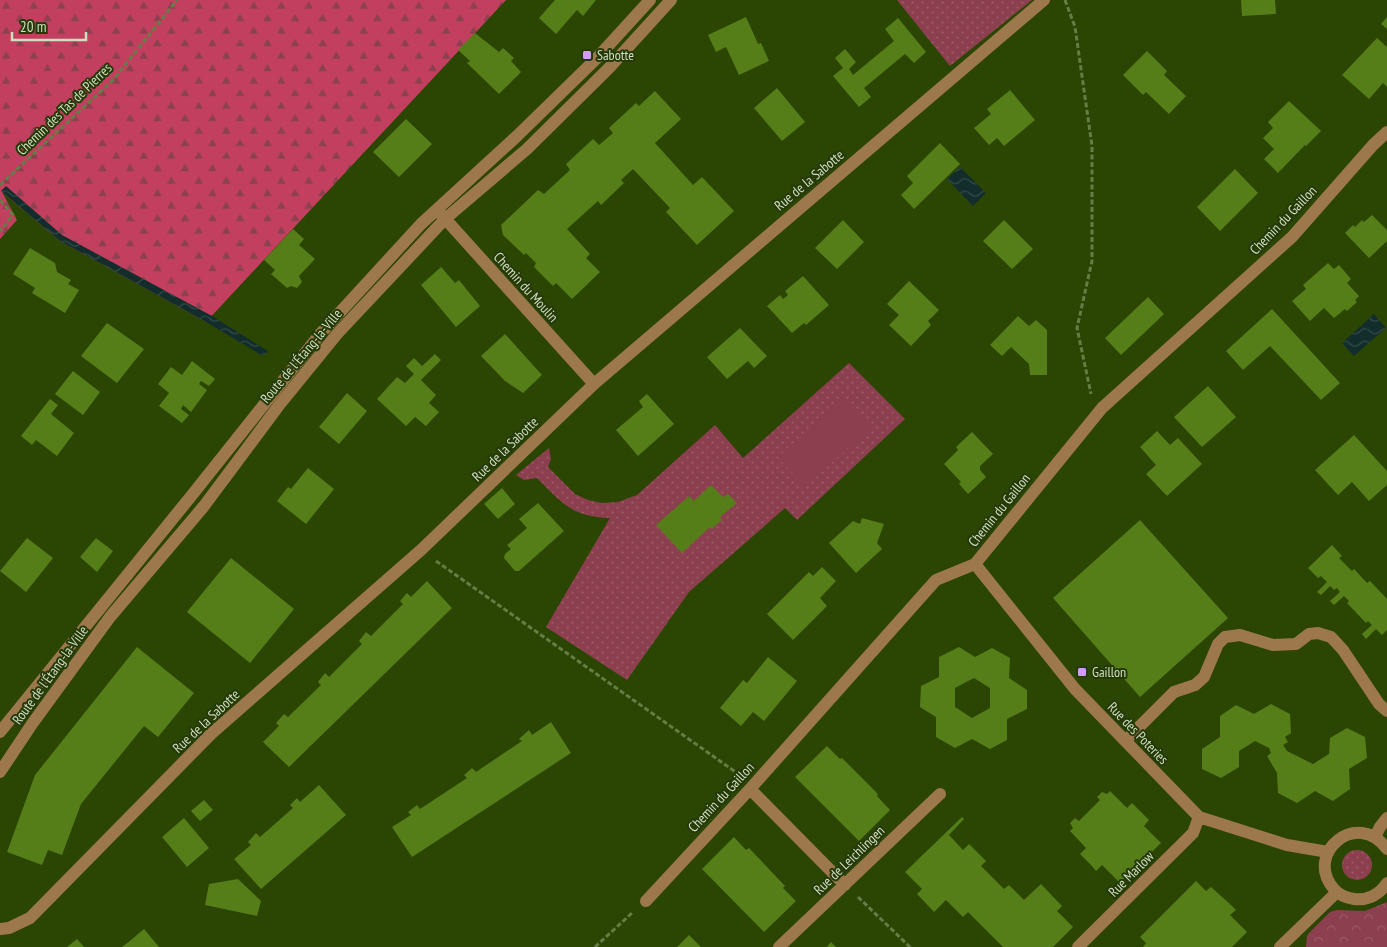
<svg xmlns="http://www.w3.org/2000/svg" width="1387" height="947" font-family="'PT Sans Narrow',sans-serif">
	<style>
		.grass { fill: url(#grass-dots) }
		.forest { fill: url(#forest-firs) }
		.park { fill: url(#park-crowns) }
		.pitch { fill: #8c3f4e }
		.water { fill: url(#water-waves) }
		.building { fill: #557e19; fill-rule: evenodd }
		.lines { fill: none; stroke-linecap: round; stroke-linejoin: round }
		.path { stroke: #667c46; stroke-width: 3; stroke-dasharray: 5 2.5; stroke-linecap: butt }
		.minor { stroke: #9e784d; stroke-width: 12 }
		.poi-dot { fill: #d39cfc; stroke: #253909; stroke-width: 2 }
		.labels { text-anchor: middle; dominant-baseline: central; stroke-width: 4; stroke-linejoin: round; paint-order: stroke }
		.poi-label { font-size: 14px; fill: #cfdfc0; stroke: #253909; text-anchor: start }
		.street-label { font-size: 14px; fill: #cfdfc0; stroke: #253909 }
	</style>
	<defs>
		<pattern id="grass-dots" width="8" height="8" patternUnits="userSpaceOnUse" patternTransform="scale(1.25)"><rect width="8" height="8" fill="#8c3f4e"/><path d="M2 2h.1M6 6h.1" fill="none" stroke="#9b5a66" stroke-width="1.8" stroke-linecap="round"/></pattern>
		<pattern id="forest-firs" width="22" height="20" patternUnits="userSpaceOnUse" patternTransform="scale(1.25)"><rect width="22" height="20" fill="#c23f5f"/><path d="M5 1l3.5 6h-7zM16 11l3.5 6h-7z" fill="#8d4150"/></pattern>
		<pattern id="park-crowns" width="20" height="18" patternUnits="userSpaceOnUse" patternTransform="scale(1.25)"><rect width="20" height="18" fill="#8c3f4e"/><path d="M2 6a3 3 0 1 1 6 0M12 15a3 3 0 1 1 6 0" fill="none" stroke="#9b5a66"/></pattern>
		<pattern id="water-waves" width="16" height="10" patternUnits="userSpaceOnUse" patternTransform="scale(1.25)"><rect width="16" height="10" fill="#122d2b"/><path d="M0 5q4-4 8 0t8 0" fill="none" stroke="#334b48"/></pattern>
	</defs>
	<rect width="100%" height="100%" fill="#2b4503"/>
	<!-- grass -->
	<path class="grass" d="M897,0H1032L950,66Z
		M849,363L905,419L797,520L785,508L689,592L627,680L546,627L610,518C572,517 562,503 537,478L524,480L516,475L549,448L551,459L548,467L575,494L588,500L602,503L618,502L637,495L715,425L743,458Z
		M1342 865a15 15 0 1 1 30 0a15 15 0 1 1-30 0Z"/>
	<!-- forest -->
	<path class="forest" d="M0,0H506L206,322L60,241L2,192L17,220L0,239Z"/>
	<!-- park -->
	<path class="park" d="M1387,902V947H1306L1307,936L1309,933L1330,912L1337,910L1365,911Z"/>
	<!-- pitch -->
	<path class="pitch" d="M843,397L871,427L805,487L778,457Z"/>
	<!-- water -->
	<path class="water" d="M960,167L986,193L973,206L947,179Z
		M6,186L62,235L212,316L268,351L263,356L206,322L60,241L1,191Z
		M1374,314L1386,328L1354,356L1342,343Z"/>
	<!-- building -->
	<path class="building" d="M555,0H596L583,16L577,10L556,34L539,18Z
		M1241,0H1275L1276,14L1242,16Z
		M746,17L758,44L761,43L769,61L739,75L726,47L716,52L708,35Z
		M1387,17V29L1381,24Z
		M898,18L926,52L914,63L905,54L864,88L871,97L859,107L833,76L843,68L835,58L845,49L856,62L849,69L853,75L894,41L885,29Z
		M475,33L499,52L503,48L514,58L511,61L521,72L499,94L467,63L470,61L458,50Z
		M1377,38L1387,47V87L1383,83L1369,99L1342,75Z
		M1147,51L1167,71L1164,75L1186,96L1169,114L1146,92L1143,95L1123,75Z
		M777,88L805,122L782,141L754,108Z
		M1010,90L1035,120L1004,146L997,138L989,145L974,128L991,114L987,109Z
		M655,91L681,119L655,143L693,185L702,177L734,211L697,245L666,212L670,208L633,169L621,180L624,183L601,205L598,201L567,229L590,254L586,258L600,272L572,299L556,283L553,286L534,267L536,263L526,253L524,255L503,235L501,225L538,190L544,194L570,170L566,164L593,139L599,145L613,133L609,128L636,103L639,106Z
		M1289,101L1321,131L1306,146L1305,145L1278,173L1264,159L1274,149L1263,138L1273,128L1268,122Z
		M406,119L432,144L399,177L373,152Z
		M940,143L960,164L914,209L901,195L913,183L907,176Z
		M1235,169L1258,193L1220,231L1197,207Z
		M1372,215L1387,230V241L1369,258L1345,233L1353,225L1355,227L1362,220L1364,222Z
		M843,220L864,242L837,269L815,248Z
		M1004,220L1033,249L1012,269L983,241Z
		M293,229L304,239L299,245L315,259L299,276L302,282L297,288L291,286L287,288L271,274L275,270L264,260Z
		M30,248L55,263L57,272L71,280L68,284L79,290L65,313L32,293L35,288L13,274Z
		M1328,263L1334,269L1339,265L1351,279L1347,283L1359,296L1355,300L1357,302L1347,311L1345,309L1334,318L1324,308L1310,321L1292,301L1306,289L1303,285Z
		M441,267L455,283L459,280L480,306L456,327L421,285Z
		M803,276L829,305L806,325L804,323L792,333L767,306L780,295L783,299L788,295L785,291Z
		M909,281L939,310L928,321L931,325L911,346L889,325L899,315L887,304Z
		M1148,297L1164,314L1121,355L1105,338Z
		M1272,309L1340,383L1321,400L1270,346L1243,370L1226,351Z
		M1018,316L1029,326L1036,320L1047,330V375H1030L1029,364L1011,347L1002,356L990,345Z
		M107,323L144,349L117,383L81,356Z
		M740,328L767,356L754,368L748,361L727,379L707,357Z
		M505,334L542,375L523,393L505,381L481,356Z
		M435,354L441,360L421,380L436,395L429,403L439,412L426,426L415,417L406,426L377,399L397,377L405,383L414,374L406,366L414,358L422,366Z
		M192,361L215,379L209,386L201,381L199,384L207,390L191,412L183,405L181,409L189,415L182,423L159,406L169,393L158,384L171,367L182,375Z
		M73,371L100,392L83,415L55,394Z
		M1208,386L1236,417L1202,447L1174,417Z
		M347,393L367,411L339,444L319,427Z
		M647,394L674,424L638,456L616,430L643,407L639,401Z
		M50,399L58,405L51,414L74,433L57,456L36,440L32,445L21,436Z
		M1157,431L1170,445L1178,438L1202,464L1167,496L1146,474L1156,465L1140,447Z
		M972,432L993,454L980,466V470L986,477L968,494L959,484L961,482L944,464L958,450L956,447Z
		M1354,435L1387,471V485L1369,501L1352,482L1338,495L1315,470Z
		M308,468L334,489L306,524L277,501L288,487L291,489Z
		M711,485L723,497L728,494L737,503L720,517L722,520L712,529L710,527L682,553L656,525L689,496L694,501Z
		M502,488L515,504L498,519L484,504Z
		M538,503L564,531L519,571H515L504,558L505,554L511,549L507,545L527,528L519,519Z
		M862,518L884,524L877,543L882,549L856,573L829,543L853,521L860,524Z
		M1140,520L1228,618L1140,697L1053,598Z
		M27,538L53,558L26,592L0,571Z
		M96,538L113,551L97,572L80,557Z
		M1332,545L1342,556L1339,558L1352,571L1354,569L1367,583L1370,581L1387,599V630L1382,635L1376,629L1366,639L1362,634L1372,625L1368,621L1366,623L1347,603L1349,601L1344,596L1334,605L1330,601L1340,592L1337,588L1334,590L1330,586L1321,595L1317,592L1327,582L1321,576L1318,578L1308,568Z
		M231,558L294,609L250,663L187,612Z
		M822,567L836,581L820,598L827,606L793,640L767,614L809,572L813,576Z
		M427,581L452,608L289,767L263,742L279,726L276,723L284,714L288,717L321,685L318,682L325,673L329,677L362,644L359,641L366,632L371,636L403,604L400,601L407,593L411,597Z
		M137,647L194,693L158,737L144,726L81,804L62,855L48,850L42,865L7,852L35,775Z
		M959,647L975,657L992,648L1010,658L1009,678L1027,690V709L1007,719V740L990,749L972,739L955,748L936,737V717L920,707L921,686L939,677V657ZM974,678L990,688V708L972,718L955,707V688Z
		M768,657L797,681L764,721L753,712L741,726L720,708L743,680L747,683Z
		M1271,704L1290,714L1291,733L1285,737L1288,742L1283,745L1287,751L1313,764L1329,754L1330,738L1347,728L1365,737L1367,758L1349,769L1350,789L1333,801L1315,791L1297,803L1278,793L1277,773L1267,756L1271,753L1269,748L1255,741L1239,751V767L1221,778L1202,769V749L1220,737V716L1236,705L1254,714Z
		M551,722L571,753L412,857L392,827L411,815L408,812L417,805L420,809L467,778L464,775L472,768L476,772L522,741L519,739L529,730L532,735Z
		M827,746L840,759L842,758L878,794L877,796L890,810L859,841L795,777Z
		M319,785L346,815L261,889L234,859L251,845L248,842L256,833L260,837L293,808L290,805L297,798L300,802Z
		M1110,791L1127,808L1132,803L1149,820L1144,826L1161,843L1120,883L1102,865L1096,871L1092,866L1080,854L1086,848L1070,831L1073,828L1070,823L1075,818L1079,821L1100,800L1097,797L1102,792L1107,794Z
		M204,800L213,810L200,821L191,811Z
		M962,817L964,819L949,835L963,850L969,844L986,861L981,866L1004,889L1009,885L1024,900L1041,884L1062,906L1057,911L1073,927L1053,947H1003L968,912L963,917L946,900L934,912L917,894L922,889L905,872Z
		M184,818L209,848L187,867L162,837Z
		M734,837L746,850L749,848L785,886L783,888L796,901L764,932L702,869Z
		M238,879L261,901L257,916L205,905L209,884Z
		M1196,881L1206,891L1211,887L1231,905L1236,910L1230,915L1247,932L1232,947H1143L1146,943L1140,937Z
		M144,929L159,947H122L131,940Z
		M689,935L701,947H677Z
		M77,939L84,947H67Z
		M831,942L836,947H827Z"/>
	<g class="lines">
		<!-- path -->
		<path class="path" d="M1065,0L1075,27L1092,146V261L1077,328L1091,394
			M0,185L113,80L177,0
			M0,200L13,215L0,231
			M436,561L737,773L735,775
			M858,897L910,947
			M595,947L632,913"/>
		<!-- minor -->
		<path class="minor" d="M440,213L594,384
			M975,564L1075,689L1199,817L1287,845L1328,852
			M0,732L192,495L321,333L421,224L517,136L597,58L650,0
			M1125,741L1174,692L1195,685L1204,677L1218,644L1225,637L1240,635L1273,645L1296,644L1309,634L1318,633L1331,637L1343,650L1379,704L1387,711
			M0,772L32,724L110,617L204,506L280,404L337,334L445,219L527,149L609,68L671,0
			M750,789L845,885
			M1375,837L1380,827L1387,818
			M1387,849C1357,808 1303,854 1334,889C1339,895 1347,898 1354,899C1368,901 1380,894 1387,883
			M646,901L750,789L936,580L975,564L1102,408L1292,237L1373,145L1387,132
			M0,929L9,928L30,918L211,734L421,550L594,384L1044,0
			M779,947L940,794
			M1078,947L1193,833L1199,817
			M1280,947L1337,892"/>
	</g>
	<!-- markers -->
	<g class="poi-dot">
		<rect x="582" y="50" width="10" height="10" rx="2.5"/>
		<rect x="1077" y="667" width="10" height="10" rx="2.5"/>
	</g>
	<g class="labels">
		<!-- poi labels -->
		<g class="poi-label">
			<text x="597" y="55">Sabotte</text>
			<text x="1092" y="672">Gaillon</text>
		</g>
		<!-- street labels -->
		<g class="street-label">
			<text transform="translate(64 109) rotate(-44)">Chemin des Tas de Pierres</text>
			<text transform="translate(809 180) rotate(-40)">Rue de la Sabotte</text>
			<text transform="translate(1283 220) rotate(-46)">Chemin du Gaillon</text>
			<text transform="translate(526 287) rotate(48)">Chemin du Moulin</text>
			<text transform="translate(301 356) rotate(-50)">Route de l'Étang-la-Ville</text>
			<text transform="translate(505 449) rotate(-44)">Rue de la Sabotte</text>
			<text transform="translate(999 510) rotate(-51)">Chemin du Gaillon</text>
			<text transform="translate(50 675) rotate(-54)">Route de l'Étang-la-Ville</text>
			<text transform="translate(206 721) rotate(-43)">Rue de la Sabotte</text>
			<text transform="translate(1138 733) rotate(46)">Rue des Poteries</text>
			<text transform="translate(721 797) rotate(-47)">Chemin du Gaillon</text>
			<text transform="translate(849 860) rotate(-44)">Rue de Leichlingen</text>
			<text transform="translate(1131 874) rotate(-45)">Rue Marlow</text>
		</g>
	</g>
	<!-- scale -->
	<path d="M12 32v8h74v-8" fill="none" stroke="#cfdfc0" stroke-width="2.5"/>
	<text x="20" y="32" font-size="15" fill="#cfdfc0" stroke="#253909" stroke-width="4" paint-order="stroke">20 m</text>
</svg>
